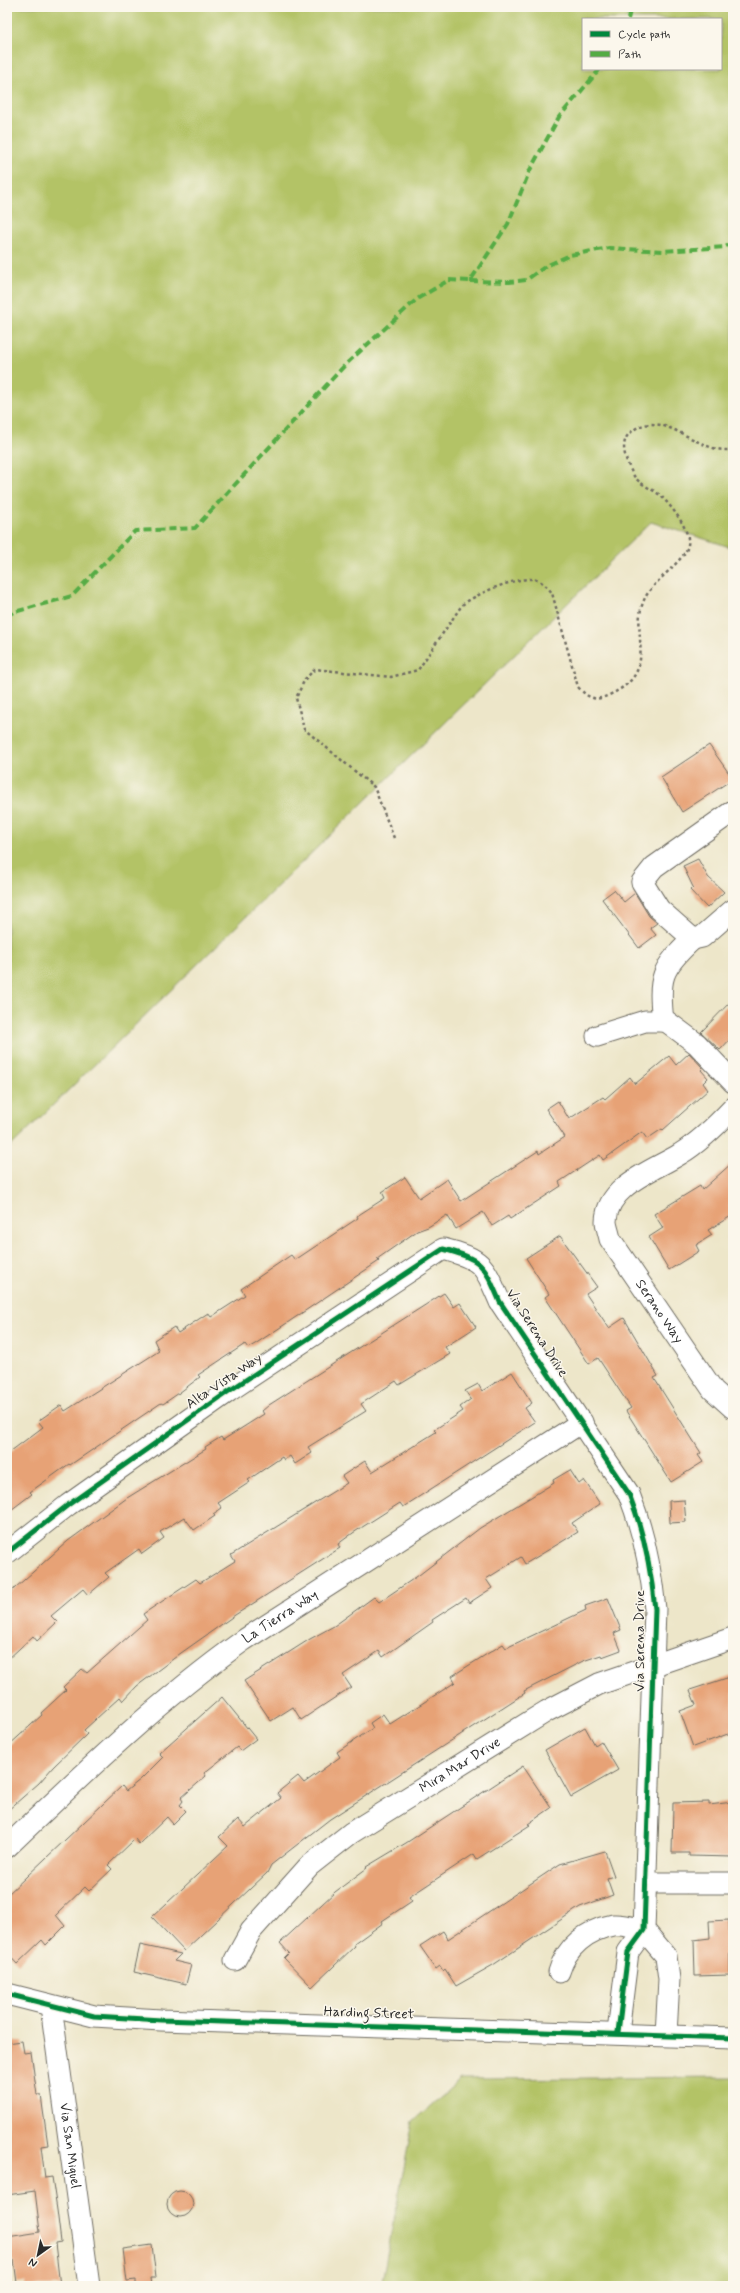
<svg xmlns="http://www.w3.org/2000/svg" width="740" height="2293" font-family="Mynerve,sans-serif">
	<style>
		.green { fill: #b3c366; stroke: #6f7748; fill-rule: evenodd }
		.building { fill: #e7a276 }
		.lines { fill: none; stroke-linecap: round; stroke-linejoin: round }
		.minor-casing { stroke: #6f6c62; stroke-width: 23 }
		.path { stroke: #6f6c62; stroke-width: 2.5; stroke-dasharray: 3 3; stroke-linecap: butt }
		.minor { stroke: #fff; stroke-width: 21 }
		.quiet { stroke: #54ab44; stroke-width: 4; stroke-dasharray: 8 4; stroke-linecap: butt }
		.cycleway-casing { stroke: #fbf7ec; stroke-width: 8 }
		.cycleway { stroke: #00873e; stroke-width: 5 }
		.labels { text-anchor: middle; dominant-baseline: central; stroke-width: 3; stroke-linejoin: round; paint-order: stroke }
		.street-label { font-size: 14px; fill: #2b2b2b; stroke: #fbf7ec }
	</style>
	<rect width="100%" height="100%" fill="#fbf7ec"/>
	<filter id="ink" filterUnits="userSpaceOnUse"><feTurbulence type="fractalNoise" baseFrequency=".025" numOctaves="2"/><feDisplacementMap in="SourceGraphic" scale="8" xChannelSelector="R" yChannelSelector="G"/><feConvolveMatrix kernelMatrix="1 2 1 2 8 2 1 2 1" color-interpolation-filters="sRGB"/></filter>
	<filter id="wash" filterUnits="userSpaceOnUse"><feTurbulence type="fractalNoise" baseFrequency=".012" numOctaves="4" result="noise"/><feDisplacementMap in="SourceGraphic" scale="16" xChannelSelector="R" yChannelSelector="G"/><feGaussianBlur stdDeviation="0.9" result="paint"/><feColorMatrix in="noise" values="0 0 0 0 0 0 0 0 0 0 0 0 0 0 0 0 0 1.4 0 .05"/><feComposite in="paint" operator="in"/></filter>
	<g filter="url(#wash)">
		<rect width="100%" height="100%" fill="#ede6c9"/>
		<!-- green -->
		<path class="green" d="M7,7H733V548L651,522L7,1150ZM583,19H721V69H583Z
			M733,2077V2286H381L413,2121L461,2079Z"/>
		<g id="blocks">
			<!-- building -->
			<path class="building" d="M709,745L733,779L682,812L661,777Z
				M698,859L708,877L724,892L707,908L690,890L693,887L683,866Z
				M614,890L624,902L635,893L649,916L657,923L650,928L656,935L639,948L602,899Z
				M733,999V1036L720,1050L701,1032Z
				M689,1053L703,1068L701,1070L708,1078L703,1083L708,1090L663,1130L662,1129L647,1139L642,1132L603,1160L600,1155L559,1182L561,1186L510,1219L508,1216L492,1226L483,1212L456,1229L447,1215L428,1227L417,1231L377,1259L379,1261L287,1323L255,1344L248,1348L245,1344L198,1375L200,1377L179,1393L163,1404L161,1403L70,1465L69,1464L30,1492L32,1494L7,1513V1454L43,1427L38,1421L61,1405L65,1411L159,1351L154,1340L174,1327L178,1333L208,1313L211,1317L245,1295L241,1289L291,1255L295,1260L358,1218L357,1216L385,1198L382,1192L405,1177L419,1198L447,1179L461,1201L538,1151L539,1154L565,1137L546,1109L558,1101L569,1119L603,1097L605,1099L630,1077L635,1084L669,1056L676,1065Z
				M733,1162V1215L708,1230L712,1235L696,1245L699,1251L669,1270L649,1237L663,1228L654,1214L700,1186L702,1190Z
				M560,1236L597,1287L586,1294L609,1328L624,1318L658,1376L654,1378L701,1453L698,1455L703,1462L671,1482L626,1411L631,1408L598,1358L589,1364L545,1297L549,1294L526,1258Z
				M444,1293L454,1307L460,1303L476,1327L445,1347L450,1354L399,1385L396,1381L361,1404L366,1411L308,1447L312,1453L295,1464L290,1456L284,1460L282,1457L248,1480L250,1482L218,1503L222,1508L213,1514L215,1516L194,1530L184,1517L160,1532L164,1538L142,1554L139,1549L105,1573L109,1577L88,1595L83,1589L51,1616L57,1622L37,1641L33,1636L7,1660V1595L68,1541L127,1498L206,1449L205,1447L221,1437L223,1440L264,1414L262,1411L269,1405Z
				M512,1372L532,1403L525,1408L535,1422L403,1507L400,1503L353,1533L338,1544L340,1548L235,1615L181,1653L137,1686L123,1701L120,1697L84,1730L87,1734L53,1767L39,1783L7,1811V1747L42,1715L41,1713L66,1690L63,1687L82,1669L87,1673L147,1620L143,1614L196,1579L200,1583L235,1561L231,1555L347,1483L342,1476L365,1461L372,1472L436,1432L434,1430L463,1411L460,1407L471,1399L465,1391L478,1384L482,1391Z
				M570,1470L579,1484L584,1480L600,1504L572,1523L578,1532L525,1564L521,1557L486,1579L492,1588L469,1603L466,1598L432,1620L433,1622L383,1657L379,1651L343,1675L351,1687L301,1720L293,1707L271,1721L244,1681L310,1639L334,1626L374,1597L379,1602L419,1575L480,1528L554,1483L553,1480Z
				M684,1500L686,1522L670,1523L669,1501Z
				M608,1598L621,1630L614,1633L621,1650L602,1657L601,1655L583,1661L524,1691L525,1693L330,1819L271,1865L267,1873L184,1951L152,1917L228,1846L219,1837L238,1819L245,1827L281,1798L277,1793L298,1776L304,1783L340,1757L337,1752L373,1728L370,1723L383,1714L390,1724L454,1683L455,1682L452,1676L503,1644L506,1648L586,1610L585,1606Z
				M733,1676V1732L693,1747L680,1711L696,1705L690,1690Z
				M222,1697L256,1739L240,1751L237,1747L204,1773L206,1776L181,1798L183,1801L180,1805L186,1811L173,1824L167,1817L139,1844L135,1839L108,1865L112,1869L89,1891L85,1887L56,1915L65,1926L46,1945L42,1940L17,1964L7,1953V1895L122,1786L126,1791L141,1779L163,1757L159,1753Z
				M585,1727L595,1745L601,1741L618,1770L571,1797L545,1750Z
				M523,1766L551,1808L528,1824L530,1825L477,1859L474,1854L409,1897L412,1901L382,1921L383,1923L354,1944L355,1946L312,1987L284,1958L289,1953L280,1943L335,1892L367,1868L366,1867L406,1843Z
				M709,1802V1805L733,1802V1857L689,1856V1853H672L673,1803Z
				M605,1851L614,1876L607,1878L613,1895L580,1907L493,1965L456,1986L445,1969L443,1971L440,1966L436,1969L420,1946L443,1931L448,1939L560,1864Z
				M729,1920L730,1975L695,1976L694,1940L710,1938L709,1921Z
				M140,1945L181,1954L174,1961L191,1965L186,1984L134,1972Z
				M22,2041L24,2053L31,2052L37,2095H41L43,2110L48,2145L41,2146L45,2178L52,2177L57,2210L61,2242L55,2243L60,2286H25V2282L17,2283L14,2260L10,2261L7,2237L40,2232L35,2191L7,2195V2043Z
				M167 2204a13 13 0 1 1 26 0a13 13 0 1 1-26 0Z
				M152,2245L156,2278H150L151,2286H136V2280L127,2281L123,2249Z"/>
		</g>
	</g>
	<g filter="url(#ink)">
		<use href="#blocks" fill-opacity="0" stroke="#6f6c62" stroke-width="1"/>
		<g class="lines">
			<!-- minor casing -->
			<g class="minor-casing">
				<g id="minor">
					<path d="M733,811L654,867L642,882L659,909L693,939L702,937L733,910"/>
					<path d="M663,1021C658,978 661,968 693,939"/>
					<path d="M597,1036L645,1021H666L697,1044L733,1082"/>
					<path id="s1" d="M733,1108C717,1125 700,1142 680,1154C655,1170 607,1185 606,1221C606,1226 609,1233 610,1239L713,1390L733,1408"/>
					<path d="M7,1553L68,1505L229,1391L443,1249C483,1259 484,1265 500,1302L629,1494C644,1532 651,1569 655,1609L644,1930L628,1952L618,2032"/>
					<path id="s2" d="M7,1847C84,1773 157,1702 244,1640L582,1422"/>
					<path d="M646,1883H733"/>
					<path d="M644,1930L666,1956L669,1979L666,2035"/>
					<path id="s3" d="M235,1960L251,1931L309,1866L351,1833L547,1711L599,1684L733,1638"/>
					<path d="M559,1972C566,1947 587,1930 613,1925C622,1924 635,1928 644,1930"/>
					<path d="M7,1994L94,2016L161,2020L733,2038"/>
					<path id="s4" d="M51,2006L89,2286"/>
				</g>
			</g>
			<!-- path -->
			<path class="path" d="M394,838L374,787L304,729L296,698L305,679L315,669L391,677L418,670L462,605C476,594 513,578 532,579C541,580 547,586 552,593L578,687C588,698 595,702 609,695C663,671 627,634 645,598C653,581 686,560 688,545C691,530 671,506 661,496C653,489 640,485 634,476C628,466 618,445 629,434C661,402 700,458 733,449"/>
			<!-- minor -->
			<use href="#minor" class="minor"/>
			<!-- quiet -->
			<path class="quiet" d="M628,19L631,7
				M470,281L509,282L526,280L546,266L570,255L609,248L663,251L725,247L733,243
				M7,617L11,613L72,596L135,531L195,528L345,365L417,299L449,280L470,281L508,224L530,170L559,117L600,69"/>
			<!-- cycleway casing -->
			<g class="cycleway-casing">
				<path id="cycleway" d="M7,1553L68,1505L229,1391L443,1249C483,1259 484,1265 500,1302L629,1494C644,1532 651,1569 655,1609L644,1930L628,1952L618,2032
					M7,1994L94,2016L161,2020L733,2038"/>
			</g>
			<!-- cycleway -->
			<use href="#cycleway" class="cycleway"/>
		</g>
	</g>
	<g class="labels">
		<!-- street labels -->
		<g class="street-label">
			<text stroke="none"><textPath href="#s1" startOffset="281">Serano Way</textPath></text>
			<text transform="translate(537 1333) rotate(57)">Via Serena Drive</text>
			<text transform="translate(224 1381) rotate(-34)">Alta Vista Way</text>
			<text stroke="none"><textPath href="#s2" startOffset="358">La Tierra Way</textPath></text>
			<text transform="translate(640 1641) rotate(-90)">Via Serena Drive</text>
			<text stroke="none"><textPath href="#s3" startOffset="302">Mira Mar Drive</textPath></text>
			<text transform="translate(369 2013) rotate(2)">Harding Street</text>
			<text stroke="none"><textPath href="#s4" startOffset="141">Via San Miguel</textPath></text>
		</g>
	</g>
	<!-- margin -->
	<rect width="740" height="2293" fill="none" stroke="#fbf7ec" stroke-width="24"/>
	<!-- legend -->
	<rect x="582" y="18" width="140" height="52" fill="#fbf7ec" stroke="#a8a59f"/>
	<rect x="590" y="31" width="20" height="6" fill="#00873e" stroke="#a8a59f"/>
	<text x="618" y="38" font-size="12" fill="#2b2b2b">Cycle path</text>
	<rect x="590" y="51" width="20" height="6" fill="#54ab44" stroke="#a8a59f"/>
	<text x="618" y="58" font-size="12" fill="#2b2b2b">Path</text>
	<!-- north arrow -->
	<g transform="translate(38 2255) rotate(213)" stroke="#fbf7ec" stroke-width="3" paint-order="stroke">
	<path d="M0-3L7 15L0 10L-7 15Z" fill="#2b2b2b"/>
	<text y="-6" font-size="11" font-weight="bold" text-anchor="middle" fill="#2b2b2b">N</text>
	</g>
</svg>
